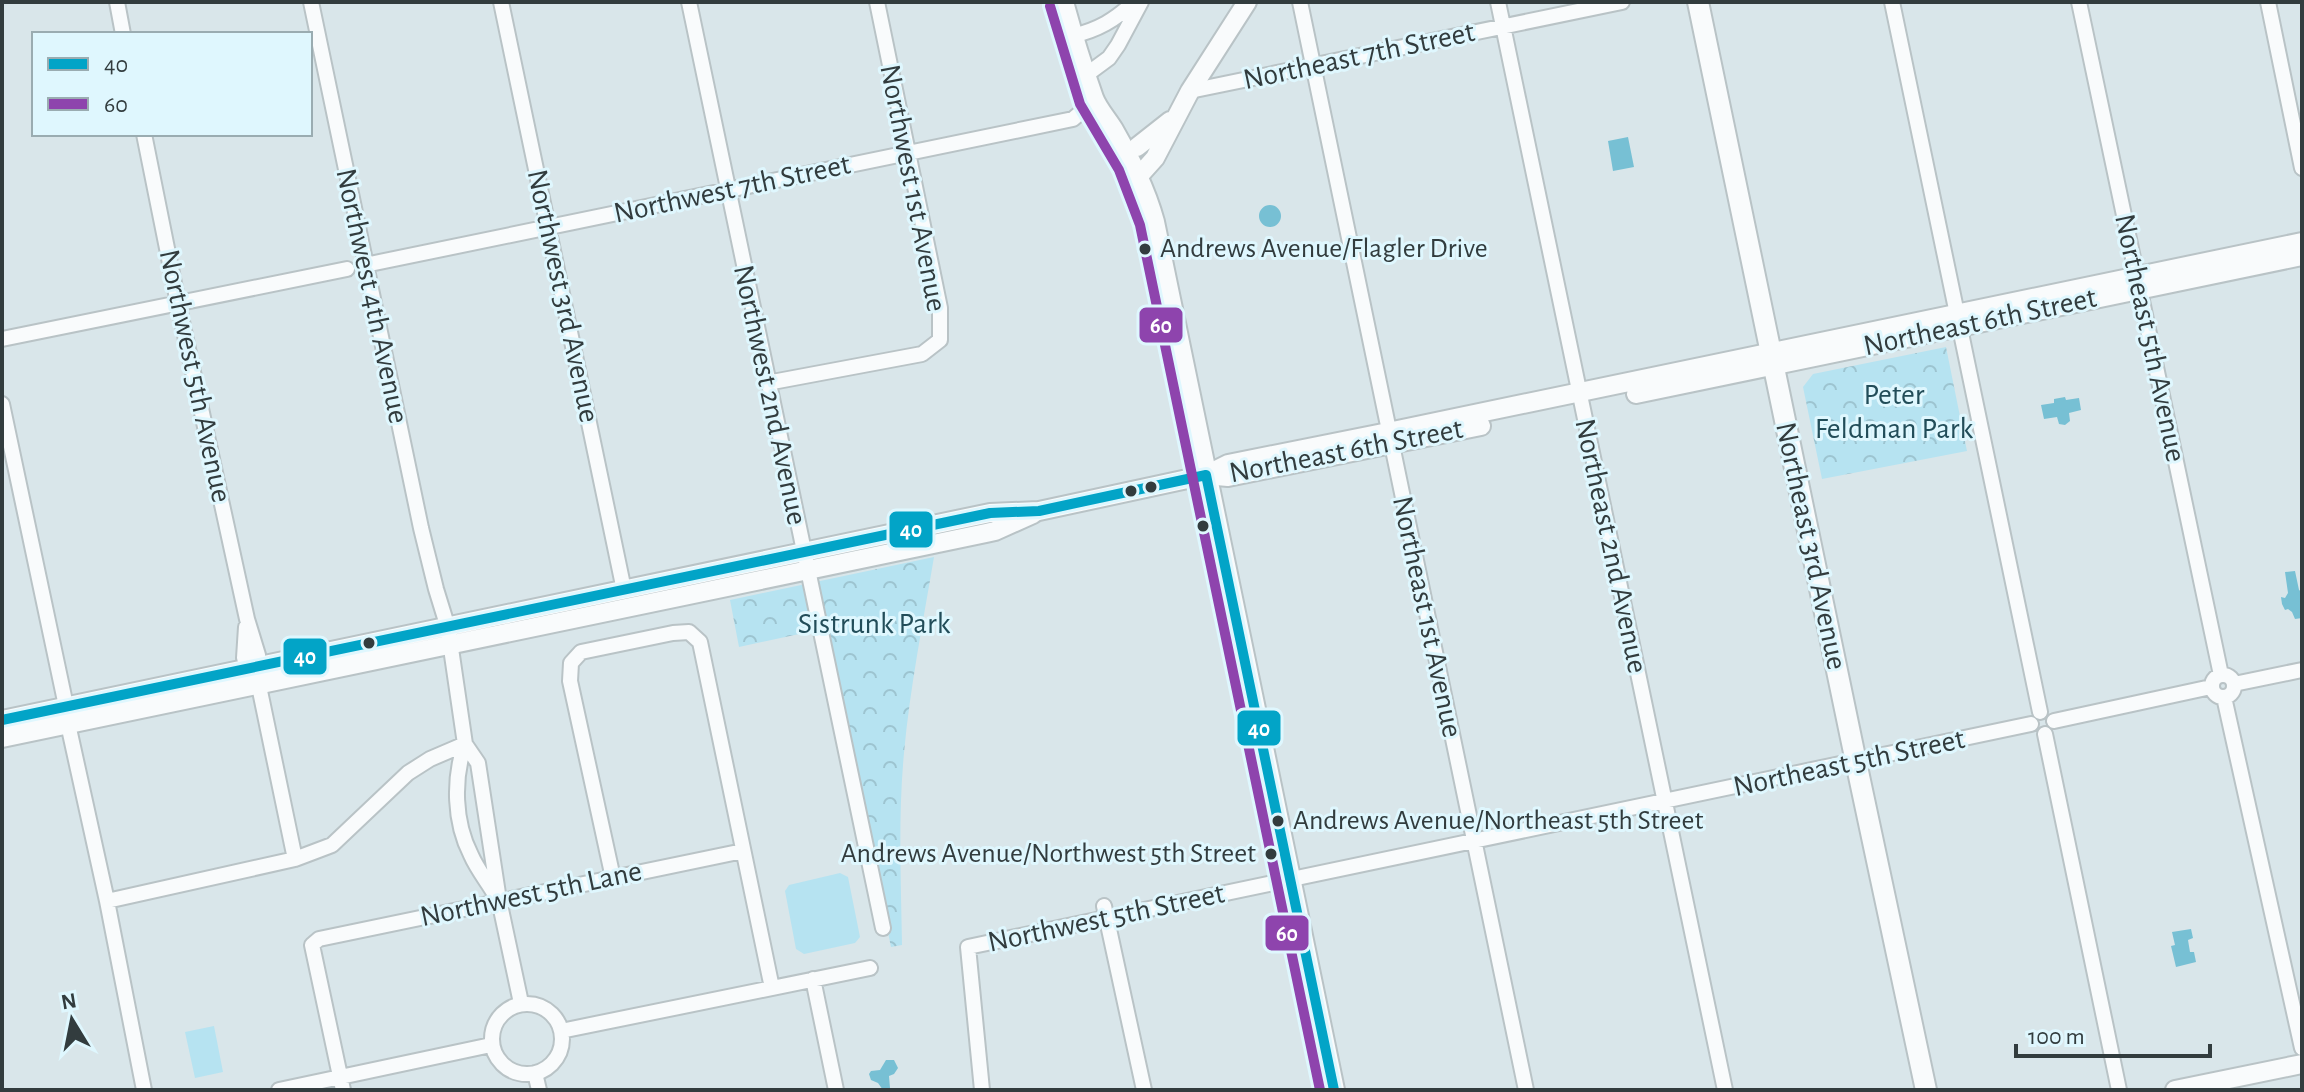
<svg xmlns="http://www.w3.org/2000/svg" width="2304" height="1092" font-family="'Alegreya Sans',sans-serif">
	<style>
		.grass { fill: #b6e3f1 }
		.forest { fill: url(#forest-crowns) }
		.water { fill: #77c0d4 }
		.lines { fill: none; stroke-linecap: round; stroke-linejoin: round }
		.minor-casing { stroke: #b9c3c6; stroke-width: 18 }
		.tertiary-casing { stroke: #b9c3c6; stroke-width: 22 }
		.secondary-casing { stroke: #b9c3c6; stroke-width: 24 }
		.minor { stroke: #f9fbfc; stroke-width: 14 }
		.tertiary { stroke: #f9fbfc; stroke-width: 18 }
		.secondary { stroke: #f9fbfc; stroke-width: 20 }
		.bus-1-casing { stroke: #dff7fe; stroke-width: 16 }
		.bus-2-casing { stroke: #dff7fe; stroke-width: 16 }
		.bus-1 { stroke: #02a4c7; stroke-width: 10 }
		.bus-2 { stroke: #8e44ad; stroke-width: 10 }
		.bus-dot { fill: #323c3e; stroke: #dff7fe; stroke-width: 3 }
		.labels { text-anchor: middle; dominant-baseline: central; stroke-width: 6; stroke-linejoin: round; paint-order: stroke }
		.bus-label { font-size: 28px; fill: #323c3e; stroke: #dff7fe; text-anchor: start }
		.street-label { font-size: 30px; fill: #323c3e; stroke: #dff7fe }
		.park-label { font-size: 30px; fill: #224d59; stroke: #dff7fe }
		.line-badge { stroke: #dff7fe; stroke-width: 3 }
		.badge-label { font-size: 22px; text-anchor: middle; font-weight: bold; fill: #fff }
	</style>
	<defs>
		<pattern id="forest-crowns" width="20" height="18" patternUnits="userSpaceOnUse" patternTransform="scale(2)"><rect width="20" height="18" fill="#b6e3f1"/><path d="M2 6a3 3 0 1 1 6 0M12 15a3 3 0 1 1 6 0" fill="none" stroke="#9dc4d0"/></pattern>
	</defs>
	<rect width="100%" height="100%" fill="#d9e6ea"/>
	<!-- grass -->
	<path class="grass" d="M840,873L848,877L860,937L855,943L804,954L796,949L785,891L789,885Z
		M214,1026L223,1072L195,1078L185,1032Z"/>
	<!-- forest -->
	<path class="forest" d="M1946,347L1967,451L1822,479L1803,387L1813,374Z
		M934,557C923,622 910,688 904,753C898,817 901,881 902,945L891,947L827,628L739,647L730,600Z"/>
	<!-- water -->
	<path class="water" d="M1628,137L1634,167L1613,171L1608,141Z
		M1259 216a11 11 0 1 1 22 0a11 11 0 1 1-22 0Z
		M2065,397L2066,400L2079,398L2081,410L2069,413L2070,421L2065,425L2059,424L2057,417L2044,419L2041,405L2054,403V399Z
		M2295,571L2299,590L2302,592V618L2295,619L2292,612L2288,609L2285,610L2282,604L2281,597L2285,598L2288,593L2285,572Z
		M2191,929L2193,938L2188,940L2190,952H2194L2196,962L2176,967L2171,946L2175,945L2172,932Z
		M886,1060H894L898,1068L894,1074L889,1076L890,1088L883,1090L878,1083L871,1080L869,1074L871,1071L880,1070Z"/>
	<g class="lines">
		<!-- minor casing -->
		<g class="minor-casing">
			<path id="minor" d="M117,2L123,34
				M311,2L421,528L436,589L448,628L465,744L478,763L499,900L521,1003
				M501,2L624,590
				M689,2L883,928
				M1300,2L1526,1090
				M1498,2L1725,1090
				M1892,2L2040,712
				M2079,2L2221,675
				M2268,2L2302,168
				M1072,36C1098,30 1115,20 1134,2
				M1086,75L1109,58L1118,45L1141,2
				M1190,91L1622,2
				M144,134L178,303L247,619L258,655L255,667L295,859
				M365,265L1073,119L1094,101
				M2,339L347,269
				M767,383L922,354L940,340V308L877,2
				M2,404L66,706
				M246,627L244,658L255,667
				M2212 686a11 11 0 1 1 22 0a11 11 0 1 1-22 0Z
				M2234,684L2302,670
				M2224,697L2302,1048
				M2054,721L2211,687
				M68,724L107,901L144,1090
				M2045,734L2119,1090
				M465,744C453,779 454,822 471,855C477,869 487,881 494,893
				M613,878L570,681L571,663L581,652L673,633L689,632L700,642L772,988
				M107,901L295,859L332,845L408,773L430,759L465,744
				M1104,906L1144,1090
				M813,979L836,1090
				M492 1039a35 35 0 1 1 70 0a35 35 0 1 1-70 0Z
				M561,1031L870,968
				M535,1073L539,1090
				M279,1090L491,1045
				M343,1090L312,945L319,939L743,851
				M982,1090L968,947L2031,724"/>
		</g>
		<!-- tertiary casing -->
		<g class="tertiary-casing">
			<path id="tertiary" d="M1137,147L1170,121
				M1138,177L1155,158L1190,91L1247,2
				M1636,394L2302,256
				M1206,475L1228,477L1481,426
				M2,720L990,513L1039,511L1206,475L1228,464L1388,432L2302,242
				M2,738L986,533L995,531L1033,514
				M2175,1090L2302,1064"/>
		</g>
		<!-- secondary casing -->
		<g class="secondary-casing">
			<path id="secondary" d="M1063,2C1072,35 1082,67 1093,98C1097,109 1107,120 1113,130C1130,160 1145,189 1154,222L1334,1090
				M1698,2L1856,762L1926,1090"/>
		</g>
		<!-- minor -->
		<use href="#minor" class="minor"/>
		<!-- tertiary -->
		<use href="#tertiary" class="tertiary"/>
		<!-- secondary -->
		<use href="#secondary" class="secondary"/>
		<!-- bus-1 casing -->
		<g class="bus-1-casing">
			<path id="bus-1" d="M2,720L990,513L1039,511L1206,475L1334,1090"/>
		</g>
		<!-- bus-2 casing -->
		<g class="bus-2-casing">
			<path id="bus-2" d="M1050,6L1080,104L1119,170L1140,225L1320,1090"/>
		</g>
		<!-- bus-1 -->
		<use href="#bus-1" class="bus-1"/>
		<!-- bus-2 -->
		<use href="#bus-2" class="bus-2"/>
	</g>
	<!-- markers -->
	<g class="bus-dot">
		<circle cx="1145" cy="249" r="7"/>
		<circle cx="1151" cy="487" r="7"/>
		<circle cx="1131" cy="491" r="7"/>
		<circle cx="1203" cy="526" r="7"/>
		<circle cx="369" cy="643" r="7"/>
		<circle cx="1278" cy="821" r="7"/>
		<circle cx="1271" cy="854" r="7"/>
	</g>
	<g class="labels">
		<!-- bus labels -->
		<g class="bus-label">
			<text x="1160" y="249">Andrews Avenue/Flagler Drive</text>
			<text x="1293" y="821">Andrews Avenue/Northeast 5th Street</text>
			<text x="1256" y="854" text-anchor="end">Andrews Avenue/Northwest 5th Street</text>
		</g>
		<!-- street labels -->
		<g class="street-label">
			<text transform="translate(1359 56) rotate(-12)">Northeast 7th Street</text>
			<text transform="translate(913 188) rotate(79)">Northwest 1st Avenue</text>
			<text transform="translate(732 189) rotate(-12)">Northwest 7th Street</text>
			<text transform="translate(372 296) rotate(78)">Northwest 4th Avenue</text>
			<text transform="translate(563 296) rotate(78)">Northwest 3rd Avenue</text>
			<text transform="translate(1980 322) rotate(-12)">Northeast 6th Street</text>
			<text transform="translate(2150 338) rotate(78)">Northeast 5th Avenue</text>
			<text transform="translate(195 376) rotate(78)">Northwest 5th Avenue</text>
			<text transform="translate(770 395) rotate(78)">Northwest 2nd Avenue</text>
			<text transform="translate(1346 451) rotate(-11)">Northeast 6th Street</text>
			<text transform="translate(1611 546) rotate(78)">Northeast 2nd Avenue</text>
			<text transform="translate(1811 546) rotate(78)">Northeast 3rd Avenue</text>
			<text transform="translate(1427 617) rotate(78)">Northeast 1st Avenue</text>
			<text transform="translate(1849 763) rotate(-12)">Northeast 5th Street</text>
			<text transform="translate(531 894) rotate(-12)">Northwest 5th Lane</text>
			<text transform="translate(1106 918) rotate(-12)">Northwest 5th Street</text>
		</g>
		<!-- park labels -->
		<g class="park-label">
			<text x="1894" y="395">Peter<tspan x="1894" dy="34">Feldman Park</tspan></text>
			<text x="874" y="624">Sistrunk Park</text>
		</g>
	</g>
	<g class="line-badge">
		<rect x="1138" y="306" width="46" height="38" rx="8" fill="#8e44ad"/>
		<rect x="888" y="510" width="46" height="39" rx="8" fill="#02a4c7"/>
		<rect x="282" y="637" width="46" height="39" rx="8" fill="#02a4c7"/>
		<rect x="1236" y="709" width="46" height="38" rx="8" fill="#02a4c7"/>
		<rect x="1264" y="914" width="46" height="38" rx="8" fill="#8e44ad"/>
	</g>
	<g class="badge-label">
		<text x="1161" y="333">60</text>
		<text x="911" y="537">40</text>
		<text x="305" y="664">40</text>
		<text x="1259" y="736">40</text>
		<text x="1287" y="941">60</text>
	</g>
	<!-- border -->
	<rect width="2304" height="1092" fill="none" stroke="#323c3e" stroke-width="8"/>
	<!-- legend -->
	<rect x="32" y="32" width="280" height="104" fill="#dff7fe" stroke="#9aacb1" stroke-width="2"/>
	<rect x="48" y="58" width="40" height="12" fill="#02a4c7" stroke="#9aacb1" stroke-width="2"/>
	<text x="104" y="72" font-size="24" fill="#323c3e">40</text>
	<rect x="48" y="98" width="40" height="12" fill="#8e44ad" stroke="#9aacb1" stroke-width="2"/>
	<text x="104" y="112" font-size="24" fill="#323c3e">60</text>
	<!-- north arrow -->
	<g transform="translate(72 1020) rotate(350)" stroke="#dff7fe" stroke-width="6" paint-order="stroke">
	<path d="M0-6L14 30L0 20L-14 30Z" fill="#323c3e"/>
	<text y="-12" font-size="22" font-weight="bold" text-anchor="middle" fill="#323c3e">N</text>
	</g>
	<!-- scale -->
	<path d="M2016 1044v12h194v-12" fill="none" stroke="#323c3e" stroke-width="4"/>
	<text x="2028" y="1044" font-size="24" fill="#323c3e" stroke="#dff7fe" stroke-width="6" paint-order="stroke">100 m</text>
</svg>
